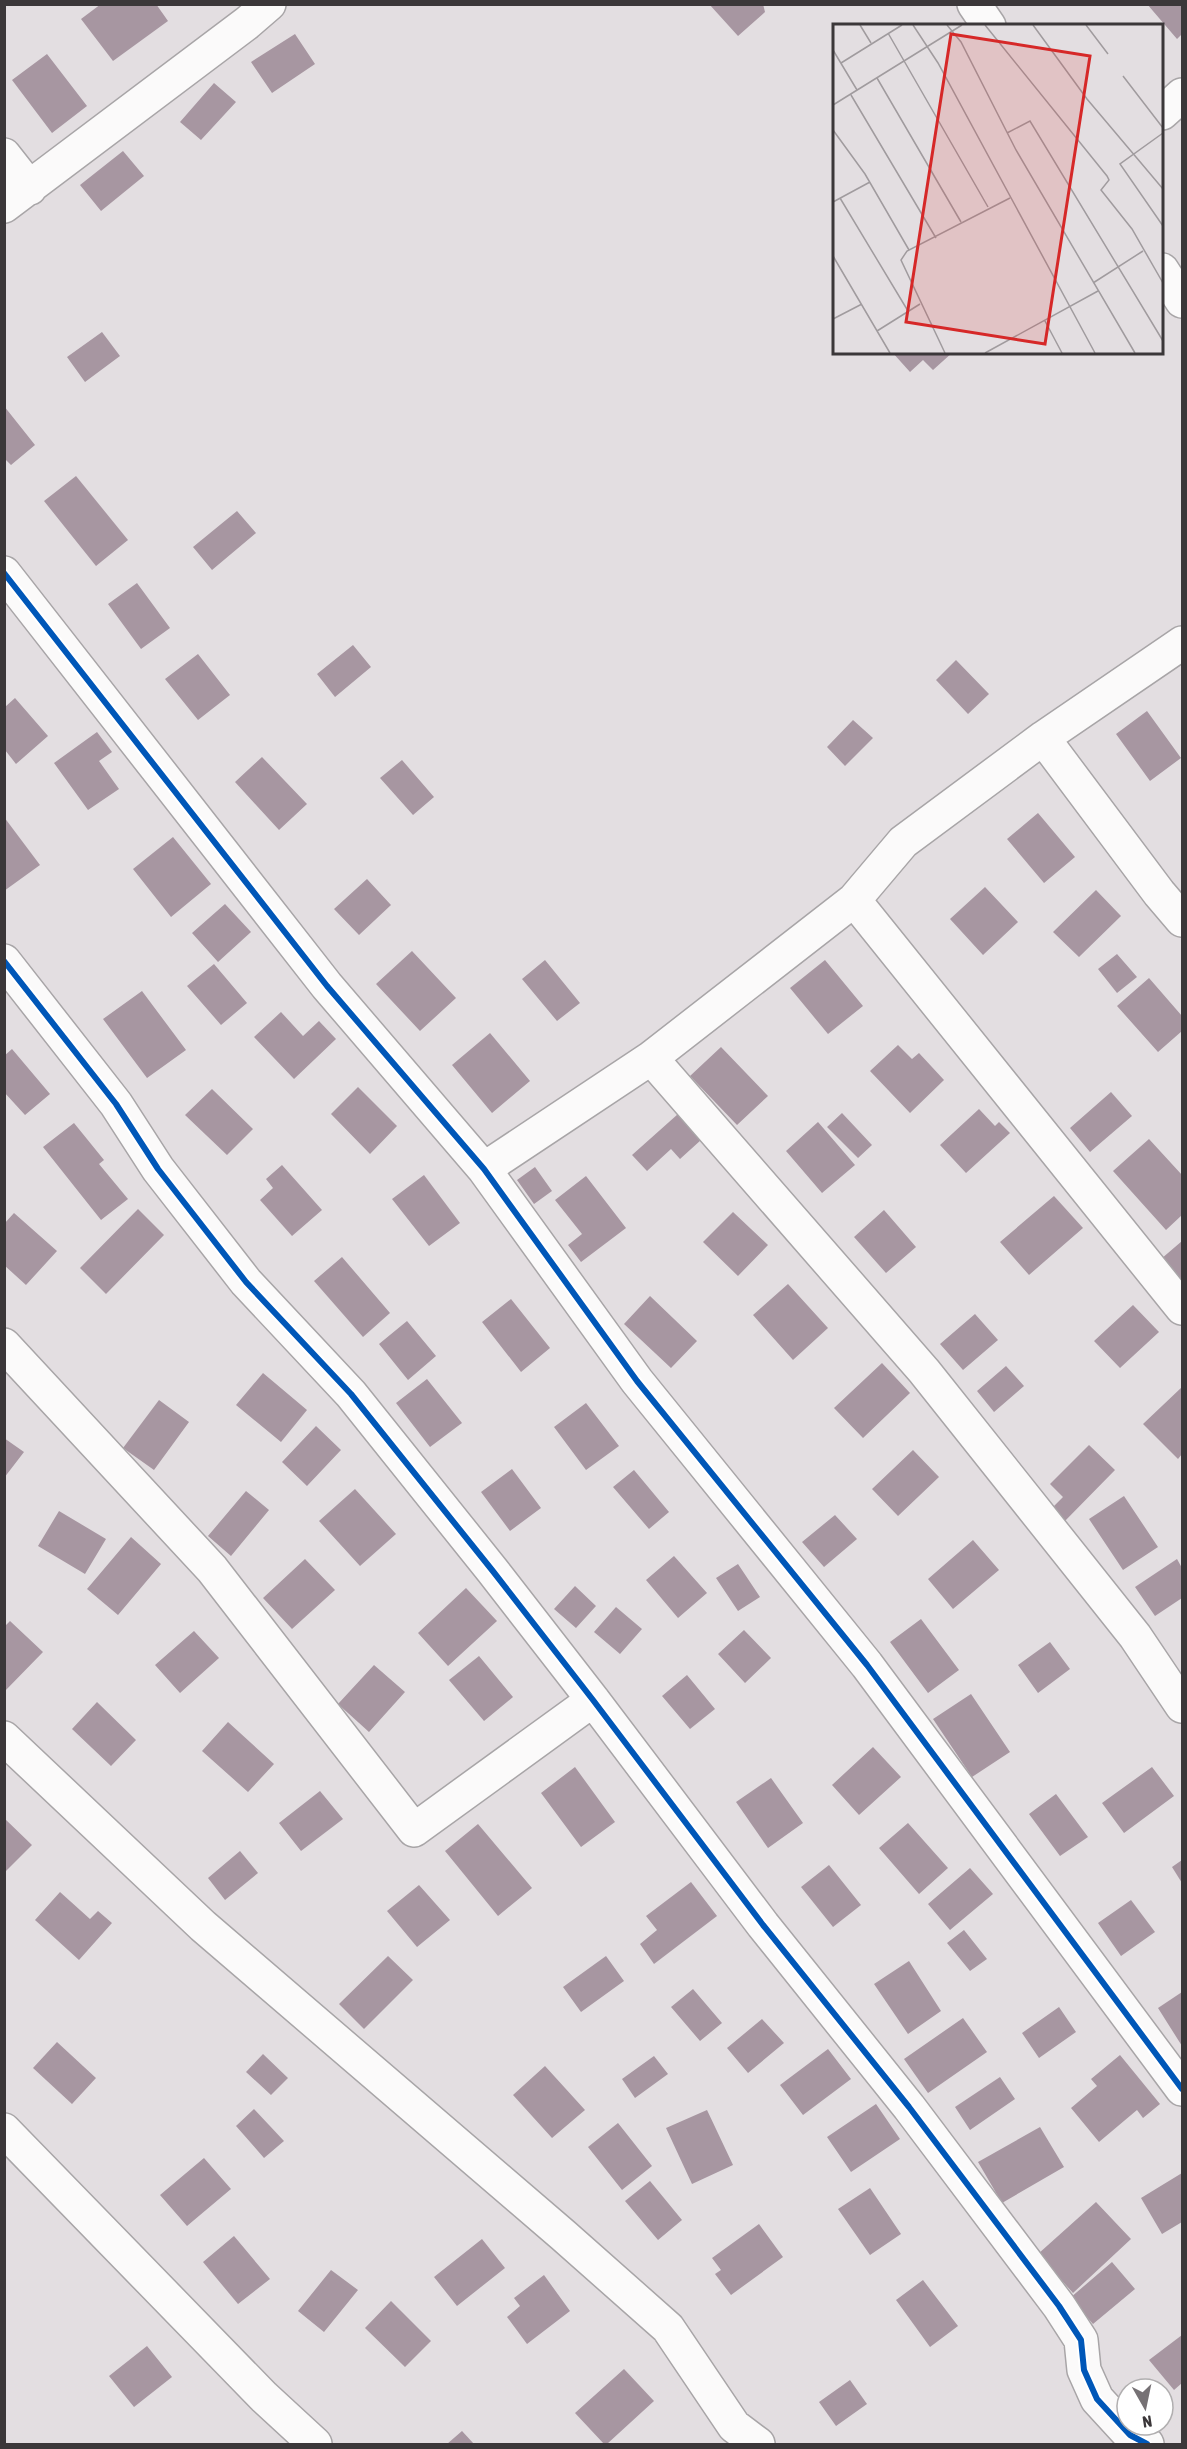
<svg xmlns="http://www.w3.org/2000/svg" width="1187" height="2449" font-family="'Asap Condensed',sans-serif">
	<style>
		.building { fill: #a796a1 }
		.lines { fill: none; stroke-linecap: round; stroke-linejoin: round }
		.minor-casing { stroke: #a8a5a7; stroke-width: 36 }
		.minor { stroke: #fbfafa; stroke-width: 33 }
		.cycleway-casing { stroke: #fff; stroke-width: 10 }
		.cycleway { stroke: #0057b8; stroke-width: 6 }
		.inset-road { fill: none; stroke: #a09b9e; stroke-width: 1.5 }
		.view { fill: #d62828; fill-opacity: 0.15; stroke: #d62828; stroke-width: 3 }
		.inset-edge { fill: none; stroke: #3b3739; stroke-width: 3 }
	</style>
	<rect width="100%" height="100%" fill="#e3dee1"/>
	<!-- building -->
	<path class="building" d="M101,4H156L168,21L113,61L81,19Z
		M709,4H763L765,12L738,36Z
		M1147,4H1182V34L1177,39Z
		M295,34L315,64L272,93L251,62Z
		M47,54L87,106L52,133L12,80Z
		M214,83L236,102L201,140L180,122Z
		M123,151L144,176L101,211L80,185Z
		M102,332L120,356L85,382L67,357Z
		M892,352H953L933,370L923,360L910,372Z
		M4,406L35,445L11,465L4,458Z
		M76,476L128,540L96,566L44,501Z
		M237,511L256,533L212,570L193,547Z
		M137,583L170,628L141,649L108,604Z
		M353,645L371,667L335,697L317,674Z
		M198,654L230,695L198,720L165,679Z
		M956,660L989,694L968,714L936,680Z
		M15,698L48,736L16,764L5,750V707Z
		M1147,711L1181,758L1150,781L1116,734Z
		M853,720L873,738L845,766L827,747Z
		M97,732L112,752L99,761L119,789L88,810L54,763Z
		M262,757L307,804L279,830L235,782Z
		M402,760L434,797L413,815L380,778Z
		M1038,813L1075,857L1044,883L1007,839Z
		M4,817L40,865L4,891Z
		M173,837L211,884L171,917L133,869Z
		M367,879L391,905L359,935L334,909Z
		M985,887L1018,922L983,955L950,919Z
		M1096,890L1121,916L1079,957L1053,932Z
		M225,904L251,932L218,962L192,933Z
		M412,951L456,998L420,1031L376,984Z
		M1117,954L1137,977L1117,993L1098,969Z
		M545,960L580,1003L557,1021L522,979Z
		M825,960L863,1006L828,1034L790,988Z
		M214,964L247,1003L221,1025L187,986Z
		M1149,978L1182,1016V1031L1158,1052L1117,1006Z
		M142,991L186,1050L147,1078L103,1019Z
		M281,1012L303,1036L319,1021L336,1039L294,1079L254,1037Z
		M490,1033L530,1081L492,1113L452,1065Z
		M898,1045L912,1059L919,1053L944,1080L910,1113L870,1071Z
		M721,1047L768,1096L737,1125L690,1076Z
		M12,1049L50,1094L25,1115L4,1092V1056Z
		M358,1087L397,1126L370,1154L331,1114Z
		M212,1089L253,1129L227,1155L185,1115Z
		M1111,1092L1132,1116L1090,1152L1070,1128Z
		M979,1109L995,1126L999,1122L1010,1133L966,1173L940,1145Z
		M842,1113L872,1145L858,1158L827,1127Z
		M678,1114L701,1140L680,1159L671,1149L647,1171L632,1155Z
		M818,1122L855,1165L822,1193L786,1151Z
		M74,1123L104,1160L99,1164L128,1199L101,1220L43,1147Z
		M1149,1139L1182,1175V1215L1166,1230L1113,1171Z
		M282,1165L322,1210L292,1236L260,1200L273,1188L266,1179Z
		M535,1167L552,1191L534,1204L517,1180Z
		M424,1175L460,1223L429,1246L392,1199Z
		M586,1176L626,1228L581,1262L568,1245L582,1234L555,1200Z
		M1054,1196L1083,1228L1029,1275L1000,1242Z
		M138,1209L164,1235L106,1294L80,1268Z
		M884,1210L916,1247L886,1273L854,1237Z
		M733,1212L768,1245L738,1276L703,1242Z
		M14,1213L57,1251L26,1285L4,1265V1224Z
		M1182,1241V1285L1161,1259Z
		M342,1257L390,1313L363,1337L314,1281Z
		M788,1284L828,1328L793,1360L753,1315Z
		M650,1296L697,1341L671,1368L624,1324Z
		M511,1299L550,1348L521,1372L482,1322Z
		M1133,1305L1159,1332L1120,1368L1094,1341Z
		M975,1314L998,1340L963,1370L940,1344Z
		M407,1321L436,1356L408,1380L379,1344Z
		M882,1363L910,1393L863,1438L834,1408Z
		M1006,1366L1024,1386L994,1412L977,1391Z
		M263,1373L307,1410L281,1442L236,1405Z
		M427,1379L462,1423L430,1447L396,1403Z
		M1182,1387V1454L1178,1459L1143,1424Z
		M159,1400L189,1422L154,1470L123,1448Z
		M586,1403L619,1446L586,1470L554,1427Z
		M316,1426L341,1450L307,1486L282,1462Z
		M4,1438L24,1452L4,1478Z
		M1089,1445L1115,1470L1063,1523L1050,1510L1063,1497L1050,1484Z
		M913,1450L939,1477L898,1516L872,1489Z
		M512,1469L541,1508L510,1531L481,1492Z
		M634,1470L669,1512L649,1529L613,1487Z
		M355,1489L396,1534L360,1566L319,1521Z
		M246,1491L269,1510L231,1556L208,1536Z
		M1124,1496L1158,1547L1123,1570L1089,1519Z
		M59,1511L106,1539L85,1574L38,1546Z
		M835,1515L857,1539L824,1567L802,1542Z
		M131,1537L161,1564L118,1615L87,1589Z
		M973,1540L999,1570L953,1609L928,1579Z
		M674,1556L707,1593L678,1618L646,1580Z
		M305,1559L335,1590L292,1629L263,1598Z
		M1177,1559L1182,1568V1598L1155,1616L1135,1587Z
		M738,1564L760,1597L738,1611L716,1578Z
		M575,1586L596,1606L576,1628L554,1609Z
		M466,1588L497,1621L448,1666L418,1633Z
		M616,1607L642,1629L620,1654L594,1632Z
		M921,1619L959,1670L928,1693L890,1642Z
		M10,1621L43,1652L4,1692V1627Z
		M744,1630L771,1658L745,1683L718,1654Z
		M194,1631L219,1658L180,1693L155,1665Z
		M1050,1642L1070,1669L1038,1693L1018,1665Z
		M479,1656L513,1697L484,1721L449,1680Z
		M374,1665L405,1692L369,1732L338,1704Z
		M687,1675L715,1709L690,1729L662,1696Z
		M971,1694L1010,1752L972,1777L933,1719Z
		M97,1702L136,1740L111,1766L72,1729Z
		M228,1722L274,1764L248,1792L202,1751Z
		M873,1747L901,1777L859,1815L832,1785Z
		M575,1767L615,1822L581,1847L541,1793Z
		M1152,1767L1174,1796L1124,1833L1102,1803Z
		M771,1778L803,1823L768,1848L736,1802Z
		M320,1791L343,1819L301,1851L279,1823Z
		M1056,1794L1088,1837L1060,1856L1029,1814Z
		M4,1818L32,1845L4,1873Z
		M908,1823L948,1868L919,1894L879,1848Z
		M478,1824L532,1888L498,1916L445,1851Z
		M240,1851L258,1873L225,1900L208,1878Z
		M1182,1860V1883L1172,1867Z
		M829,1865L861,1905L833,1927L801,1887Z
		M970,1868L993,1894L950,1930L928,1904Z
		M691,1882L717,1916L654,1964L640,1944L657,1930L646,1916Z
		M419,1885L450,1920L417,1947L387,1911Z
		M60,1892L90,1919L98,1911L112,1923L79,1960L35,1920Z
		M1131,1900L1155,1932L1121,1956L1098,1923Z
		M964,1930L987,1959L970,1971L947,1943Z
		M388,1956L413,1980L364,2029L339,2004Z
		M606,1956L624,1981L581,2012L563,1987Z
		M909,1961L941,2011L908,2034L874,1984Z
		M693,1989L722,2023L700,2041L671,2007Z
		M1182,1992V2046L1158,2008Z
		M1059,2007L1076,2032L1039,2058L1022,2033Z
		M963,2018L987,2052L928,2093L904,2059Z
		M762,2019L784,2043L748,2073L727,2048Z
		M57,2042L96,2078L72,2104L33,2068Z
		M828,2049L851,2079L803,2115L780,2085Z
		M263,2054L288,2078L271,2095L246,2072Z
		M1120,2055L1160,2104L1143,2118L1137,2110L1099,2142L1071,2108L1097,2086L1091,2079Z
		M654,2056L668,2074L635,2098L622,2079Z
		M545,2066L585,2110L552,2138L513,2095Z
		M1000,2077L1015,2099L970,2130L955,2107Z
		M876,2104L900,2139L851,2172L827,2137Z
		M254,2109L284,2141L264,2158L236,2126Z
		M707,2110L733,2165L692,2184L666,2128Z
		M618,2123L652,2166L622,2190L588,2147Z
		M1040,2127L1064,2167L1002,2203L978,2162Z
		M204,2158L231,2189L187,2226L160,2195Z
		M1182,2173V2222L1162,2234L1141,2198Z
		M650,2181L682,2220L658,2240L625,2201Z
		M870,2188L901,2234L870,2255L838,2209Z
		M1096,2202L1131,2239L1073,2293L1038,2254Z
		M759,2224L783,2257L731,2295L715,2274L721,2270L712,2258Z
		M234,2236L270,2279L238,2304L203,2262Z
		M482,2239L505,2268L457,2306L434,2277Z
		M1112,2262L1135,2289L1093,2324L1070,2298Z
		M331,2270L358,2290L324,2332L298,2311Z
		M544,2275L570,2311L527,2344L507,2317L520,2306L514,2298Z
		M923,2280L958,2326L930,2347L896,2300Z
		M391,2301L431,2341L405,2367L365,2328Z
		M1182,2335V2383L1174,2390L1149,2360Z
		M147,2346L172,2377L134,2407L109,2376Z
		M624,2369L654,2401L607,2444H604L575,2413Z
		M850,2380L867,2404L836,2426L819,2402Z
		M462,2431L474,2444H447Z"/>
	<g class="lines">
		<!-- minor casing -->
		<g class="minor-casing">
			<path id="minor" d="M974,4L989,26
				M1162,113L1182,95
				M4,155L30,188
				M4,206L247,23L269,4
				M1162,270L1182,301
				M4,573L327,986L484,1169L637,1381L867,1665L1182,2089
				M1043,738L1159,893L1182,920
				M854,900L1182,1308
				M4,961L116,1104L158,1169L246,1282L351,1394L492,1570L593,1700L763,1925L909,2107L1059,2306L1081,2340L1084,2370L1097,2399L1130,2435L1147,2444
				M651,1058L924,1371L1135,1636L1182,1706
				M484,1169L651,1058L854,900L903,842L1043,738L1182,643
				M4,1345L212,1569L414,1830L593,1700
				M4,1738L203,1926L563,2235L668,2328L734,2426L758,2444
				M4,2130L264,2397L315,2444"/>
		</g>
		<!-- minor -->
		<use href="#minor" class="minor"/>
		<!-- cycleway casing -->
		<g class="cycleway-casing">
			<path id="cycleway" d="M4,573L327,986L484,1169L637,1381L867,1665L1182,2089
				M4,961L116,1104L158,1169L246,1282L351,1394L492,1570L593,1700L763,1925L909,2107L1059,2306L1081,2340L1084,2370L1097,2399L1130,2435L1147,2444"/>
		</g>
		<!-- cycleway -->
		<use href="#cycleway" class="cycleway"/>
	</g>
	<!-- overview -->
	<g transform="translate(833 24)">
		<rect width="330" height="330" fill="#e3dee1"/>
		<path class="inset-road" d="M27,1L38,19M80,1L105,39L262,329M114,1L128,18L183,126L302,329M152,1L274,152L276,156L268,166L299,205L330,259M200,1L254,75L330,165M253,1L275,30M55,9L155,183M0,26L24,66M8,39L69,1M290,52L330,104M44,54L128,198M18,71L103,214M0,81L129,1M0,106L32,150L76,226M174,109L197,97L330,317M330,109L287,140L330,202M7,174L75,287M0,178L37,158M0,232L57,329M260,259L310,227M0,295L29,280M212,297L229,329M44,307L87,280M112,329L68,236L74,227L177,174M152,329L265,267"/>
		<path class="view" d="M118,10L257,32L212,320L73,298Z"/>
		<rect width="330" height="330" class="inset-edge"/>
	</g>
	<!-- border -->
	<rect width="1187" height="2449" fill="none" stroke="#3b3739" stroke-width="12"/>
	<!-- north arrow -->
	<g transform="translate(1145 2407) rotate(171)"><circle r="28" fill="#ffffff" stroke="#b1afb0" stroke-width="1.5"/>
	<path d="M0-4.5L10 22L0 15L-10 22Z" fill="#767174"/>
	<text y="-9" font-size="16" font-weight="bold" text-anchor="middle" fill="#3b3739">N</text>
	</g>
</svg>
